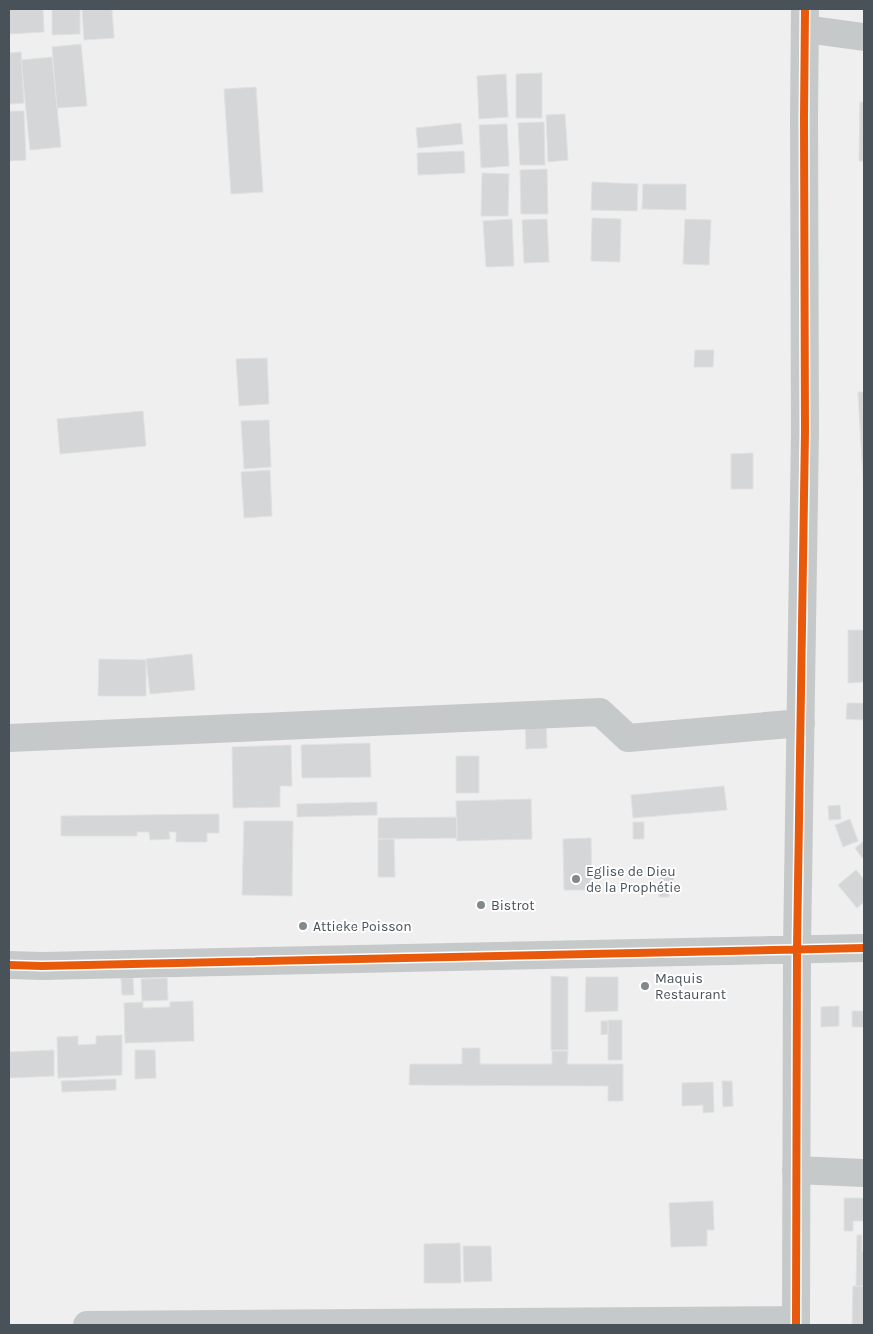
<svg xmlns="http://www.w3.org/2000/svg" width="873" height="1334" font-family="Karla,sans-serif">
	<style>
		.building { fill: #d5d6d8; stroke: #e0e1e1 }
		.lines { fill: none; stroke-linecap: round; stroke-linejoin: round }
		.minor { stroke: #c6c9ca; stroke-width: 28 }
		.cycleway-casing { stroke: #fff; stroke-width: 11 }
		.cycleway { stroke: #e8590c; stroke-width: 8 }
		.poi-dot { fill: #82898d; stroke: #fff; stroke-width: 2 }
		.labels { text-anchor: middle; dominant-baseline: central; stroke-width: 4; stroke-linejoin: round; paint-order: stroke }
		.poi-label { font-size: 14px; fill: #485258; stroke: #fff; text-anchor: start }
	</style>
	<rect width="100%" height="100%" fill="#efefef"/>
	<!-- building -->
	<path class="building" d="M9,9H43L44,32L9,34Z
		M52,9H80V34L52,35Z
		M82,9H112L114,38L84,40Z
		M81,44L87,106L57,108L52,47Z
		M21,52L24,103L9,104V53Z
		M52,57L61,147L30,150L21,60Z
		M542,73V118H516V74Z
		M506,74L508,117L479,119L477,76Z
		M256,87L263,192L231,194L224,89Z
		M860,102H864V161H859Z
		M9,111H24L26,160L9,161Z
		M565,114L568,160L548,162L546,115Z
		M544,122L545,165H520L518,123Z
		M461,123L463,144L418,148L416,128Z
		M507,124L509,166L481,168L479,125Z
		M464,151L465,173L418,175L417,153Z
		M547,169L548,214H521L520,170Z
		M482,173L509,174L508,216H481Z
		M592,182L638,184L637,211L591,210Z
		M643,184H686V210L642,209Z
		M592,218L621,219L620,262L591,261Z
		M512,219L514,266L486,267L483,221Z
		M547,219L549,262L524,263L522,220Z
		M685,219L711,220L709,265L683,264Z
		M695,350H714L713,367H694Z
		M267,358L269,404L239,406L236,359Z
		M858,392H864V496Z
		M143,411L146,446L60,454L57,419Z
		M269,420L271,467L244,469L241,421Z
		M753,453V489H731V454Z
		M270,470L272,516L244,518L241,472Z
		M848,630H864V682L848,683Z
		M192,654L195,690L150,694L146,659Z
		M99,659L146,660V696H98Z
		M847,703H864V720L846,719Z
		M546,718L547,748L526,749L525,719Z
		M370,743L371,777L302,778L301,745Z
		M291,745L292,786H280V807L233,808L232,747Z
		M456,756H479V793H456Z
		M724,786L727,810L633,818L631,795Z
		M531,799L532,839L457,841L456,801Z
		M377,802V815L297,817V804Z
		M840,805L841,819L829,820L828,806Z
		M219,814V833H207V842H176V832H169L170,839L150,840L149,832H137V836H61V816Z
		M457,817V838L378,839V818Z
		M850,819L858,841L843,847L835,825Z
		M244,821H293L292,896L242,895Z
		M633,822H644V839H633Z
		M591,838L592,890H564L563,839Z
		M378,839H394L395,877H378Z
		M864,841V856L862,858L855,848Z
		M856,870L864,879V902L857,908L838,885Z
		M660,872H674L673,885L660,884Z
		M659,889H669V897H659Z
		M551,976L568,977V1050H551Z
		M586,977H618V1011L585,1012Z
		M121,978H133L134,995H122Z
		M167,978L168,1000L142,1001L141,979Z
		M193,1001L194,1041L125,1043L124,1003L143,1002V1008L170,1007V1002Z
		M839,1006V1026L821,1027V1007Z
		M852,1011H864V1027H852Z
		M608,1020H622V1060H608Z
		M601,1021H608V1034L601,1035Z
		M122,1035V1075L58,1078L57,1037L78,1036V1045L96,1044V1036Z
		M462,1048H480V1064H552V1051H568L567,1064H623V1101H608V1086L409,1085L410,1064H462Z
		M54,1050V1076L9,1078V1052Z
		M135,1050H155L156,1078L135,1079Z
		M116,1079V1090L62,1092L61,1081Z
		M722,1081H732L733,1106L723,1107Z
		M713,1082L714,1112L703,1113V1105L682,1106V1083Z
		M844,1198H864V1221H853V1231H844Z
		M713,1201L714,1230H707V1246L671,1247L669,1203Z
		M857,1235H862V1252H864V1286H856Z
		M460,1243L461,1283H424V1244Z
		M463,1246H491L492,1281L464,1282Z
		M853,1286H864V1325H852Z"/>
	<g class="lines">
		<!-- minor -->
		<path class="minor" d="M805,29L864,37
			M9,738L600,712L628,738L801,723
			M9,965L42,966L864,948
			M796,1170L864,1173
			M87,1325L796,1320
			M796,1325L797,948L805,432L804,118L805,9"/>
		<!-- cycleway casing -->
		<g class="cycleway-casing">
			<path id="cycleway" d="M9,965L42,966L864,948
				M796,1325L797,948L805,432L804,118L805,9"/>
		</g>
		<!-- cycleway -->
		<use href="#cycleway" class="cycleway"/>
	</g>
	<!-- markers -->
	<g class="poi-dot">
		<circle cx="576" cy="879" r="5"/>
		<circle cx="481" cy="905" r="5"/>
		<circle cx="303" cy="926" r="5"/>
		<circle cx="645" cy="986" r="5"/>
	</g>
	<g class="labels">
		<!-- poi labels -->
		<g class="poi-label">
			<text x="586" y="871">Eglise de Dieu<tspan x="586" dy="16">de la Prophétie</tspan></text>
			<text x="491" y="905">Bistrot</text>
			<text x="313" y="926">Attieke Poisson</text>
			<text x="655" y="978">Maquis<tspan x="655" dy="16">Restaurant</tspan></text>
		</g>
	</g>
	<!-- border -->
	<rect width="873" height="1334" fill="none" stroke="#485258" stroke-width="20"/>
</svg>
